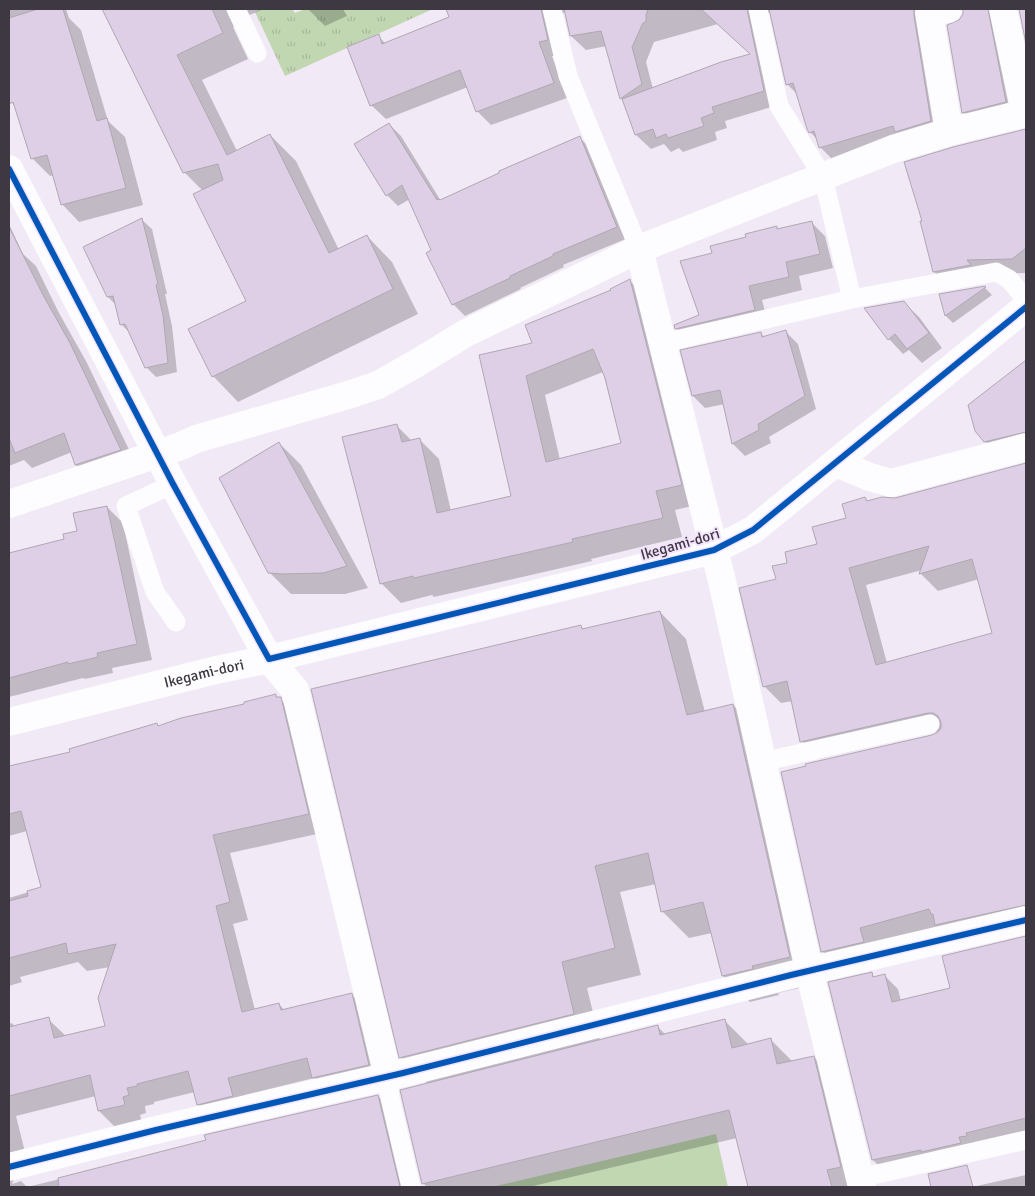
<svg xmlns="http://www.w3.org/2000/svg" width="1035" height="1196" font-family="Signika,sans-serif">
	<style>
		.grass { fill: url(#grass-tufts) }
		.pitch { fill: #c1d7b2 }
		.shadow { fill: #0003; fill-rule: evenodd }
		.building { fill: #decfe6; stroke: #aea8b2; fill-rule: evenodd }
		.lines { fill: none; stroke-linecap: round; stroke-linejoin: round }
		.lane { stroke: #fdfcfe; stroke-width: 19 }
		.street { stroke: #fdfcfe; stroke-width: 28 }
		.secondary { stroke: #fdfcfe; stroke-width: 28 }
		.cycleway-casing { stroke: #f3e3fd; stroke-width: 9 }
		.cycleway { stroke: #0057b8; stroke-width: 6 }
		.labels { text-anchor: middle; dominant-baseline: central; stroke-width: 4; stroke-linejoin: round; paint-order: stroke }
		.street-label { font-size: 15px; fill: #3e3842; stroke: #f3e3fd }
	</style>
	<defs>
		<pattern id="grass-tufts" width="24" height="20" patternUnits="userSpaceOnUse" patternTransform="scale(1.25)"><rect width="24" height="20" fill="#c1d7b2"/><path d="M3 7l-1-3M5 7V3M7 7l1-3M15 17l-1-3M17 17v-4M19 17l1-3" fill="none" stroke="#a7b99a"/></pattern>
	</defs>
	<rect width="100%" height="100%" fill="#f2e9f7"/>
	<!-- grass -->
	<path class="grass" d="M263,9H292L295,13L305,9H433L285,76L255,12Z"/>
	<!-- pitch -->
	<path class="pitch" d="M716,1134L728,1187H492Z"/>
	<!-- shadow -->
	<path class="shadow" d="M9,9H66L69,18L81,30L108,121L125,137L143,205L79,222L62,204L54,175L50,176L33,159L16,107L12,103L9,95Z
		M104,9H264L240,19L242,23L233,27L248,59L202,80L237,151L270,135L296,161L339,250L367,236L392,262L418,314L238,402L213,376L248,302L203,191L184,172Z
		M308,9H343L347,16L325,26Z
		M454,9H954L940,12L945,135L834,161L820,147L818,140L810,132L798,95L787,84L771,12L765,14L778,105L725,121L727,128L715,132L717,140L683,152L679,148L671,152L664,144L651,149L636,135L624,102L621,98L607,46L586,50L571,36L565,12L559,15L562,55L552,56L567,98L491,125L477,111L468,87L386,119L371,105L378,36L386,44L450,18L448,11ZM718,24L751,55L653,89L646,62L654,42Z
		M964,9H1012L1020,116L977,126L963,112L960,21L964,14Z
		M389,124L401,136L441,201L580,138L591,149L628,238L563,265L564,267L520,288L521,289L465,316L453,304L433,251L410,199L398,206L387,195Z
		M1026,131V273L980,274L949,286L934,272L953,148Z
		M142,220L152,229L167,294H165L172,326L177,372L156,377L146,367L131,334L121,324L117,306L108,297Z
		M811,222L825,236L833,268L799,276L802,290L762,300L768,323L690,342L676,328L701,316L713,254L747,238L776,228L778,230Z
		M9,224L23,254L36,266L59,313L86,361L137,466L92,481L76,465L72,452L32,468L24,460L9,466Z
		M630,281L650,300L701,504L675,510L682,537L591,559L592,561L434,597L432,595L401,603L381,583L396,425L412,441L419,439L439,459L451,511L513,497L480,356L534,344L612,291ZM603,372L622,444L560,460L545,395Z
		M984,287L992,295L953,323L946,316L941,295Z
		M903,302L919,317L942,348L922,363L909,350L903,354L889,339Z
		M786,332L798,344L816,409L769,437L771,443L745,456L733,444L725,404L705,408L693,396L682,351L761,333L765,338Z
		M1026,367V452L1002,459L985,441L1015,370Z
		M279,443L301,465L368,588L345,594H291L269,572Z
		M1026,464V926L840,969L822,951L933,736L940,731L819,759L802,741L793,701L781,703L764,686L777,580L789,564L818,545L848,519L865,498L868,502L895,499ZM922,570L921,574L938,591L979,579L994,634L887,663L866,585Z
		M107,507L123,523L152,660L112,668L113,673L85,679L83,678L9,697V554L65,540L78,531Z
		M660,612L686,639L705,712L733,705L760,732L816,984L778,993L779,995L750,1002L723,976L712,933L689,938L662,911L656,884L620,892L641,975L587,988L600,1041L657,1026L666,1035L725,1021L749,1045L771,1040L793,1062L814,1057L837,1081L863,1187H749L737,1138L529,1187H427L423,1183L428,1084L401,1057L580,626L585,630Z
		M275,695L298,716L326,832L230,853L248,920L233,924L255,1010L279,1004L285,1011L351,994L369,1012L386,1083L331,1095L314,1078L245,1095L216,1122L198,1104L195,1092L154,1102V1104L145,1106L146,1113L140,1115L142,1123L117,1129L99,1111L96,1096L16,1116L29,1168L16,1174L12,1184L21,1181L27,1187H9V1024L12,1023L15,1027L48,1019L66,1036L106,1027L110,967L87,971L78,962L20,977L22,982L9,986V898L42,888L27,831L9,836V766L72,753L157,725L159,727L246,705Z
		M1026,937V1135L886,1173L873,1160L871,974L876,978L885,976L898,989L901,1001L951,989L944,957Z
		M378,1096L396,1114L413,1187H27L151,1157Z
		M1026,1175V1187H972Z"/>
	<!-- building -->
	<path class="building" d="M38,9H63L97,121L107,118L126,188L61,205L47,155L31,159L13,102L9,104V18Z
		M102,9H212L223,33L177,55L227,155L270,134L329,253L367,235L393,289L212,377L188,329L246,301L193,194L223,180L218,164L183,173Z
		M446,9H541L548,40L539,42L554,83L476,112L460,70L370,106L347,47L379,34L382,44L449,17Z
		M564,9H648L646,15V22L643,23L632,47L642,84L620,99L601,31L570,36Z
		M701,9H747L764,91L712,107L714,113L701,118L704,126L668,138L666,134L656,138L653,129L635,135L622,99L721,62L750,54Z
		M769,9H914V16L931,121L895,132L893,126L819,148L814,131L809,133L807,129L793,83L786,85Z
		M963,9H988L1006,102L962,113L947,25L959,20L963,14Z
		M1019,9H1026V44Z
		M389,123L437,200L439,199L440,200L499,173V171L580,136L617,227L553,254V256L510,276V278L452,305L426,253L431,250L402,185L386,196L354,144Z
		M1026,129V248L1012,259L967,260L971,265L933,272L920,221H922L904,162L953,147Z
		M142,218L158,284L156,285L163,315L168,363L145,368L125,324L120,325L113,296L107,297L83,247Z
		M812,221L820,254L786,262L789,277L749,286L755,310L675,329L674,325L699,315L680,261L712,253L710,246L746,237L745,234L777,226V229Z
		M9,227L43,295L70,343L121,450L75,465L64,433L15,453L9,438Z
		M630,279L682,485L656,491L663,518L572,539L573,542L414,578L413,576L380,584L342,437L397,424L402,442L420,438L437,513L511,496L479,355L532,343L525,325L611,290L610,289ZM593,349L605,378L621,443L546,462L526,376Z
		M985,286L986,287L945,316L939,294Z
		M904,301L929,333L907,349L895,334L888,340L864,308Z
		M786,330L805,396L758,424L759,430L732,444L720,390L692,396L680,350L761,332L762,337Z
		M1026,360V432L984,442L975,431L968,405Z
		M279,442L347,566L323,573L282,574L268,573L219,478Z
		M1026,463V905L935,925L933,914H931L929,909L860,928L864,942L821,952L781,772L806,766L805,764L932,735L938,732L941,728V722L938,716L933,713H928L800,742L787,681L763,687L739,588L776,579L772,566L787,563L785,552L817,544L812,527L846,518L842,504L865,497L867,501L882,497L895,498ZM929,546L919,574L972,559L992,633L876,665L849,568Z
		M107,506L137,644L97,653L98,657L68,664V662L9,678V553L64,539L63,534L77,531L73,513Z
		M660,611L687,715L733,704L790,957L752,966L753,969L722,976L703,902L661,912L648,853L595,866L615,948L562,962L574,1014L399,1058L311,689L581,625L582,629Z
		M276,694V697H281L309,814L213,835L230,902L216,906L242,1012L279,1003L281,1010L352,993L369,1065L312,1078L307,1058L228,1078L233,1096L197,1105L188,1071L137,1084V1086L127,1088L129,1095L123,1097L125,1105L98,1111L90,1075L9,1096V1027L49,1017L54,1038L105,1026L98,998L116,944L68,954L66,943L9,958V901L28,896L27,891L41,887L21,811L9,814V766L70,752L69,749L157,723L158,726L181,718L244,704V702Z
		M1026,936V1118L966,1133L967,1136L959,1137L961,1143L921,1152V1150L872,1160L828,982L872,972L873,977L885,974L892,1002L950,988L942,956Z
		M725,1019L732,1048L771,1038L777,1064L814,1056L841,1167L827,1170L832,1187H748L729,1110L422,1184L400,1090L658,1025L660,1035Z
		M378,1095L400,1187H59L58,1178L206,1140L204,1135Z
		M967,1165L973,1187H931L928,1174Z"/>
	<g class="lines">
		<!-- lane -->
		<path class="lane" d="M236,9L257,53
			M552,9L568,76L639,249
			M758,9L779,106L823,177L852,299
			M663,343L852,299L996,272L1009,279L1026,300
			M173,484L126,506L155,592L176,622
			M762,762L930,724
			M388,1077L390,1098L411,1187
			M860,1178L1026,1140"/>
		<!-- street -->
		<path class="street" d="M948,9L929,13L949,132
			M1003,9L1025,114
			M639,249L722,581L809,970L862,1187
			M836,463L870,477L891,483L1026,447
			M9,504L181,446L196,439L348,395L378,385L417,363L466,333L639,249L893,149L949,132L1026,113
			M269,659L295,690L388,1077
			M9,1167L156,1130L403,1073L791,975L1026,920"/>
		<!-- secondary -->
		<g class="secondary">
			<path d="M9,169L173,484L269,659"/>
			<path id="s1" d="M9,722L216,670L269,659L714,550L753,530L1026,307"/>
		</g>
		<!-- cycleway casing -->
		<g class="cycleway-casing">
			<path id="cycleway" d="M9,169L173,484L269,659L714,550L753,530L1026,307
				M9,1167L156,1130L403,1073L791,975L1026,920"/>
		</g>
		<!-- cycleway -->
		<use href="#cycleway" class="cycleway"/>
	</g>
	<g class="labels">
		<!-- street labels -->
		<g class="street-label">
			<text transform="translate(680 544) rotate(-16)">Ikegami-dori</text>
			<text stroke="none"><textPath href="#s1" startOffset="201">Ikegami-dori</textPath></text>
		</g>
	</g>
	<!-- border -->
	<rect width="1035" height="1196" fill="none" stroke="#3e3842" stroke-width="20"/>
</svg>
